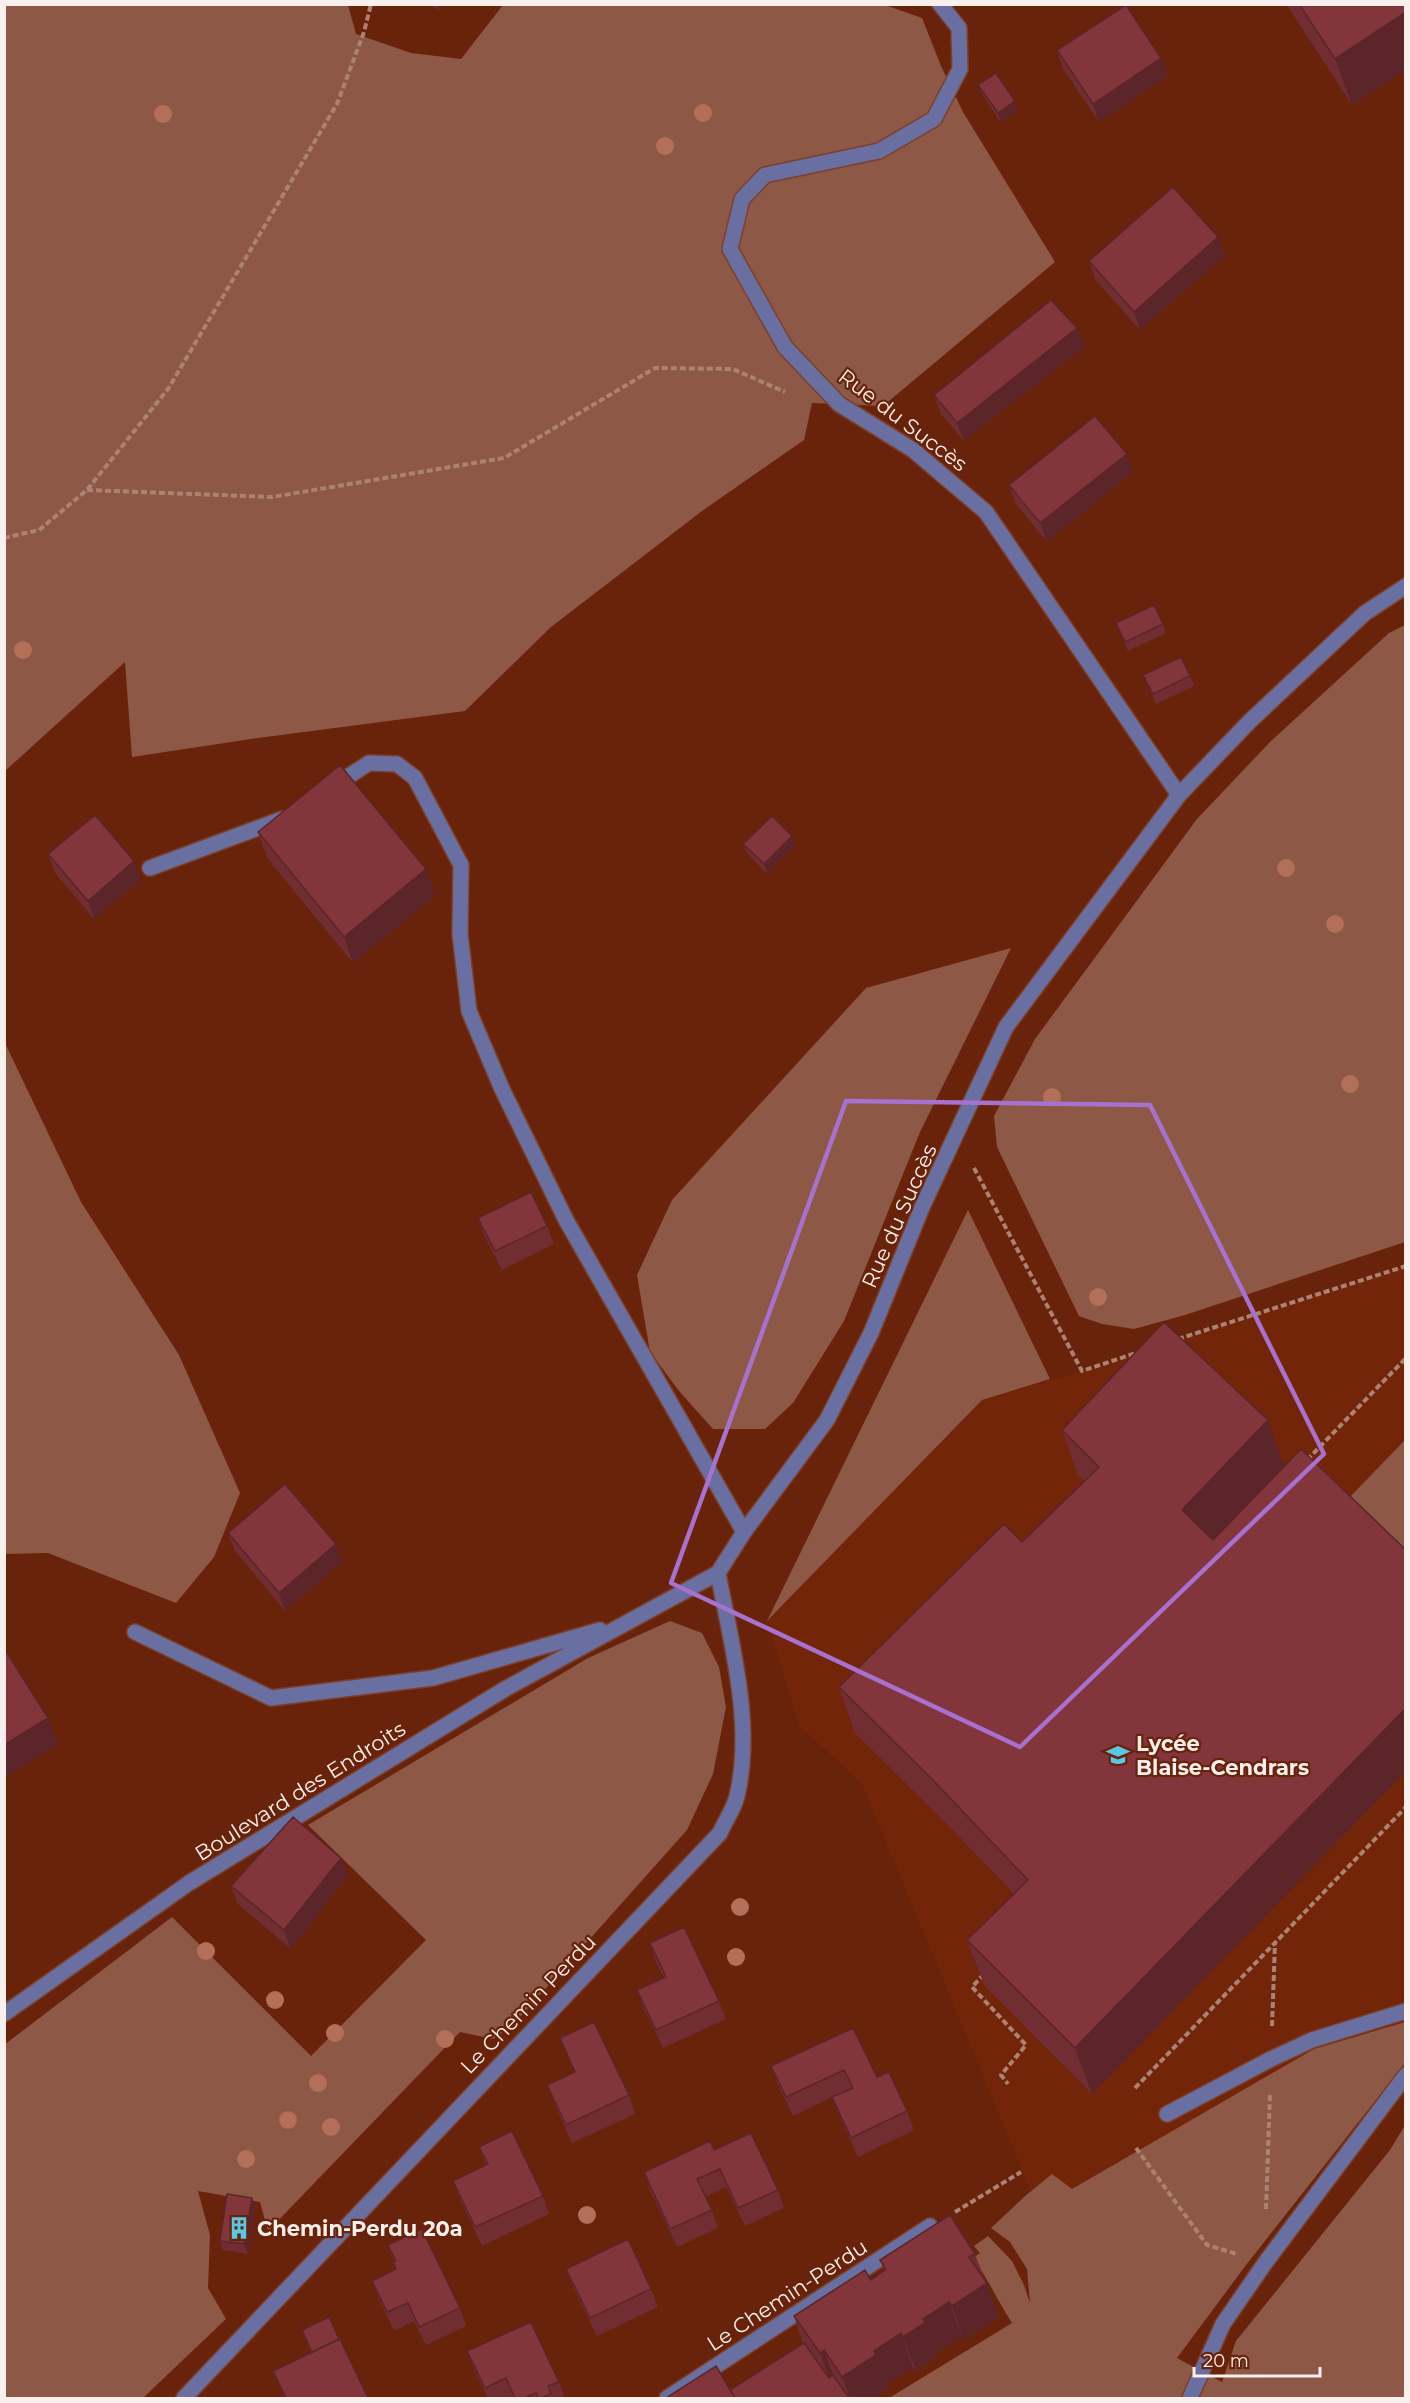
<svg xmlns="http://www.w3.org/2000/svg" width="1410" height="2403" font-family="Montserrat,sans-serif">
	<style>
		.built { fill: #722508 }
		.green { fill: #8e5846 }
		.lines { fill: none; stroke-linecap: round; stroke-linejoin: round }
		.minor-casing { stroke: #7c402a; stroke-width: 18 }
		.path { stroke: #ab8273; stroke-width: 4; stroke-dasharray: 6 3; stroke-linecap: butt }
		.minor { stroke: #696fa1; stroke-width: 15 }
		.tree { fill: #b36f58 }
		.wall { fill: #702e33 }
		.shaded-wall { fill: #5b2529 }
		.building { fill: #82353b; stroke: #5b2529; stroke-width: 1.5 }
		.marked { fill: none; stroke: #a771cf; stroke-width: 4.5; stroke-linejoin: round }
		.labels { text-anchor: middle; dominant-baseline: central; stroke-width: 4.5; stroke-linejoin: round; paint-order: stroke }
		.street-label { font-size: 21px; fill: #f9f0ed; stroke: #68230a }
		.poi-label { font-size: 21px; font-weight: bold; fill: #f9f0ed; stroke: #68230a; text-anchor: start }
	</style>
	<rect width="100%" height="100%" fill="#68230a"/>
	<!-- built -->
	<path class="built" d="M1405,1266V2024L1039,2211L862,1784L799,1725L767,1621L982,1400L1082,1371Z"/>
	<!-- green -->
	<path class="green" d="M882,4L922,18L941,66L963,112L1055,262L883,406L812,403L804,440L702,511L551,627L465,711L258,738L132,757L125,662L5,771V5H348L356,34L411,53L461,59L503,5Z
		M1405,625V1242L1185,1315L1134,1329L1102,1324L1079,1316L997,1147L994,1116L1035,1039L1197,819L1270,742L1389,633Z
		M1011,948L920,1132L844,1321L793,1403L765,1429H713L679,1391L650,1352L637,1275L672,1200L866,988Z
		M4,1041L81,1202L179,1355L240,1493L214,1557L176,1603L48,1553L5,1554Z
		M968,1210L1050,1379L982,1400L767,1621Z
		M1405,1440V1555L1348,1499Z
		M670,1621L702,1633L719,1667L726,1707L713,1774L687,1830L513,2025L493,2039L460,2032L268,2231L260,2202L198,2191L210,2235L208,2288L226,2319L143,2398H5L4,2045L172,1917L311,2056L426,1940L308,1825L588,1658Z
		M1405,2022V2063L1246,2265L1177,2358L1222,2382L1236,2341L1390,2150L1405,2125V2398H889L1012,2323C998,2301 988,2279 973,2258L980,2253L974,2246L988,2236L1012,2261L1024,2285L1030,2303L1027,2269L1010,2242L991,2228L1024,2197L1052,2174L1072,2189L1314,2049Z"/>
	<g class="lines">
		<!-- minor casing -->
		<g class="minor-casing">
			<path id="minor" d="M940,4L959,28L960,69L934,119L879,151L765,175L742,199L730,249L785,347L839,404L913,450L986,512L1179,795
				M332,787L369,763L397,764L415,778L461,865L460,934L469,1011L502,1089L566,1220L744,1532
				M150,868L282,819
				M135,1632L271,1698L433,1678L600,1630
				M4,2014L189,1883L505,1689L718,1573L744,1532L827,1420L871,1333L923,1205L1006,1027L1179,795L1249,722L1365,613L1406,586
				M1167,2114L1271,2059L1312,2040L1406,2011
				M184,2398L720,1833C725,1821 734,1809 737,1796C754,1724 731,1643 718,1573
				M667,2398L930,2226
				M1190,2398L1223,2324L1265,2263L1406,2075"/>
		</g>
		<!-- path -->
		<path class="path" d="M87,490L272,497L504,458L655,368L733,369L785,392
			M4,538L39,530L87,490L168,389L337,104L364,32L371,4
			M974,1168L1082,1371L1139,1352
			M1178,1339L1406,1266
			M1307,1460L1406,1358
			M984,1974L972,1987L1026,2045L1001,2075L1008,2084
			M1272,2026L1275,1943
			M1135,2088L1406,1807
			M1136,2148L1207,2245L1237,2254
			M1266,2209L1270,2094
			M955,2212L1021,2172"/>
		<!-- minor -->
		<use href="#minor" class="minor"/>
	</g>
	<!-- trees -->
	<g class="tree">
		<circle cx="703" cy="113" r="9"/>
		<circle cx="163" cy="114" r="9"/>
		<circle cx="665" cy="146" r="9"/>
		<circle cx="23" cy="650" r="9"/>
		<circle cx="1286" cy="868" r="9"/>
		<circle cx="1335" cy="924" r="9"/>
		<circle cx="1350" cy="1084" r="9"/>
		<circle cx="1052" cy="1097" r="9"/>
		<circle cx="1098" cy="1297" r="9"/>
		<circle cx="740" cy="1907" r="9"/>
		<circle cx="206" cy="1951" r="9"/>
		<circle cx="736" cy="1957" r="9"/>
		<circle cx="275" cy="2000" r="9"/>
		<circle cx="335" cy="2033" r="9"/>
		<circle cx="445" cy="2039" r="9"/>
		<circle cx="318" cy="2083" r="9"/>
		<circle cx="288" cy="2120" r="9"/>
		<circle cx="331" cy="2127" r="9"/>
		<circle cx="246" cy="2159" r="9"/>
		<circle cx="587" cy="2215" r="9"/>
	</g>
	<!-- wall -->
	<path class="wall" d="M427,4H441L439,10Z
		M1286,4H1406V69L1352,105Z
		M1057,50L1161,58L1168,76L1099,122L1063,69Z
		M978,85L1018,111L1001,123L982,94Z
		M1225,256L1140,330L1095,279L1089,261Z
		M1077,328L1084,347L964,441L941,414L934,395Z
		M1133,472L1047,542L1016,504L1009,485Z
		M1116,623L1163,624L1166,633L1128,651Z
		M1143,675L1190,676L1194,686L1156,704Z
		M258,832L435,896L353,963L267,858Z
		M743,844L795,845L767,874L747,853Z
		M48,855L141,880L94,919L55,873Z
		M478,1218L547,1226L554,1244L502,1270L485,1237Z
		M1164,1322L1092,2094L984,1985L967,1940L1014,1894L948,1825L855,1733L839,1687L1022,1542L1084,1481L1078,1476L1062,1430Z
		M228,1533L336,1544L342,1562L285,1611L235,1551Z
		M348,1876L291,1949L238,1904L231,1886Z
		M650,1943L719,2001L726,2019L663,2048L644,2009L637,1990L664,1977L656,1962Z
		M853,2028L877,2077L907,2111L914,2130L858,2157L839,2115L832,2097L793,2116L778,2085L771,2066Z
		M560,2038L629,2095L635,2114L572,2143L554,2103L547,2085L574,2072Z
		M479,2147L543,2196L549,2214L482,2246L460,2199L453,2181L486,2165Z
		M714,2150L778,2190L784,2208L745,2226L726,2187L705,2197L712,2210L718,2228L677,2247L650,2190L644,2172Z
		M255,2207L248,2254L223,2250L220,2241Z
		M388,2245L460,2308L466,2326L426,2345L414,2321L394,2331L379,2299L372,2281L396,2270L393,2262L394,2261Z
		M975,2254L999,2317L964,2340L962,2336L936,2353L937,2357L916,2371L913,2368L887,2384L888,2389L873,2398H666L730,2390L803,2343L794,2316L877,2276L884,2270L880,2260Z
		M566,2269L651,2289L658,2307L597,2336L573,2287Z
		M302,2330L368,2398H284L273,2371L311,2353Z
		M467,2351L559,2382L565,2398H513L512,2397L508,2398H488L474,2369Z"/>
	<!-- shaded-wall -->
	<path class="shaded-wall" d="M437,4H441L439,10Z
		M1406,12V69L1352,105L1335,59Z
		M1161,58L1168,76L1099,122L1093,104Z
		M1015,101L1018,111L1001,123L998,113Z
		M1218,237L1225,256L1140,330L1134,312Z
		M1077,328L1084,347L964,441L957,423Z
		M1127,454L1133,472L1047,542L1040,523Z
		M792,836L795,845L767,874L764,864Z
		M134,861L141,880L94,919L88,901Z
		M426,869L435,896L353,963L344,937Z
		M1268,1420L1284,1466L1199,1555L1182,1510Z
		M336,1544L342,1562L285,1611L279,1593Z
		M1406,1708V1771L1092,2094L1075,2048Z
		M48,1718L58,1745L4,1778V1745Z
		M341,1858L348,1876L291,1949L284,1930Z
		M252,2198L255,2207L248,2254L244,2244Z
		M987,2283L999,2317L964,2340L952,2306Z
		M949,2302L962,2336L936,2353L937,2357L916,2371L903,2337L923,2319Z
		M901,2333L913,2368L887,2384L888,2389L873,2398H850L842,2377L874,2351Z
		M824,2350L837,2384L832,2387L820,2353Z"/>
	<!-- building -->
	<path class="building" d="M1299,4H1406V12L1335,59Z
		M1126,5L1161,58L1093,104L1057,50Z
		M996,73L1015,101L998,113L978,85Z
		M1173,187L1218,237L1134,312L1089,261Z
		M1051,300L1077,328L957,423L934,395Z
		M1095,416L1127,454L1040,523L1009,485Z
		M1154,605L1163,624L1125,642L1116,623Z
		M1181,657L1190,676L1153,694L1143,675Z
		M340,765L426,869L344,937L258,832Z
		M95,815L134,861L88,901L48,854Z
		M772,816L792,836L764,864L743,844Z
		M531,1192L547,1226L495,1251L478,1218Z
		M1164,1322L1268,1420L1182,1510L1213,1540L1301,1449L1406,1550V1708L1075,2048L967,1940L1028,1880L932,1779L839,1687L1004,1524L1022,1542L1099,1467L1062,1430Z
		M285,1484L336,1544L279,1593L228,1533Z
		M4,1648L48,1718L4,1745Z
		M293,1817L341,1858L284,1930L231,1886Z
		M684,1927L719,2001L656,2030L637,1990L666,1977L650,1943Z
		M594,2022L629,2095L566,2125L547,2085L575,2072L560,2038Z
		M853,2028L877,2077L889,2072L907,2111L851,2138L832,2097L853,2088L844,2070L786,2097L771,2066Z
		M512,2131L543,2196L475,2227L453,2181L488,2164L479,2147Z
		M751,2133L778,2190L738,2208L720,2169L697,2179L712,2210L670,2229L644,2172L710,2141L714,2150Z
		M227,2194L252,2198L244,2244L220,2241Z
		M950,2215L975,2254L969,2257L987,2283L952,2306L949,2302L923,2319L925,2323L903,2337L901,2333L874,2351L876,2355L842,2377L824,2350L820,2353L794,2316L865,2270L871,2280L877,2276L886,2269L880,2260Z
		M422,2229L460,2308L419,2327L408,2303L387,2312L372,2281L396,2269L393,2262L396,2261L388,2245Z
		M628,2239L651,2289L590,2318L566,2269Z
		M329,2317L339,2339L312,2352L302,2330Z
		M531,2322L559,2382L548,2386L551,2394L541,2398H538L536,2393L524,2398H515L506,2378L485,2388L467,2351Z
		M340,2339L368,2398H286L273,2371Z
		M804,2343L829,2378L833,2375L849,2398H735L730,2390Z
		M716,2366L735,2398H666Z"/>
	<!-- marked area -->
	<path class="marked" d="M846,1101L1150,1105L1324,1454L1020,1747L671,1583Z"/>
	<!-- icons -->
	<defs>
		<g id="school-bare" transform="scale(1.8)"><path d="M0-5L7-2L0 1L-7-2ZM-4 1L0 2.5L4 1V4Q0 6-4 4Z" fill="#5ac8e5" stroke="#68230a" stroke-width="2.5" paint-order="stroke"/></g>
		<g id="building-bare" transform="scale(1.8)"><path d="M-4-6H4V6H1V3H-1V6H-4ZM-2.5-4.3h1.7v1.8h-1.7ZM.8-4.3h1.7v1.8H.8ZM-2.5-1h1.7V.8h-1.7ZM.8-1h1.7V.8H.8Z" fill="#5ac8e5" stroke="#68230a" stroke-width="2.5" paint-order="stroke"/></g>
	</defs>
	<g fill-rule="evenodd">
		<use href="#school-bare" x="1118" y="1755"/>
		<use href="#building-bare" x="239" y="2228"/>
	</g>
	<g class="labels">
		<!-- street labels -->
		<g class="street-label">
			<text transform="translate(903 420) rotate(37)">Rue du Succès</text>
			<text transform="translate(899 1216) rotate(-66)">Rue du Succès</text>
			<text transform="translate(300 1791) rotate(-32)">Boulevard des Endroits</text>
			<text transform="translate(528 2004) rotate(-46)">Le Chemin Perdu</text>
			<text transform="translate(787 2295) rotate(-33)">Le Chemin-Perdu</text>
		</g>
		<!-- poi labels -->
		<g class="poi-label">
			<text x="1136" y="1743">Lycée<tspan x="1136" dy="24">Blaise-Cendrars</tspan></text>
			<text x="257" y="2228">Chemin-Perdu 20a</text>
		</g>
	</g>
	<!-- border -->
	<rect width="1410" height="2403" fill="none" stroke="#f9f0ed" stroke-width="12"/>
	<!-- scale -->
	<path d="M1194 2367v9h126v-9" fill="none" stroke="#f9f0ed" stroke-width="3"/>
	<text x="1203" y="2367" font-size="18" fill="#f9f0ed" stroke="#68230a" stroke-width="4.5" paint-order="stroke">20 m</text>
</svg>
